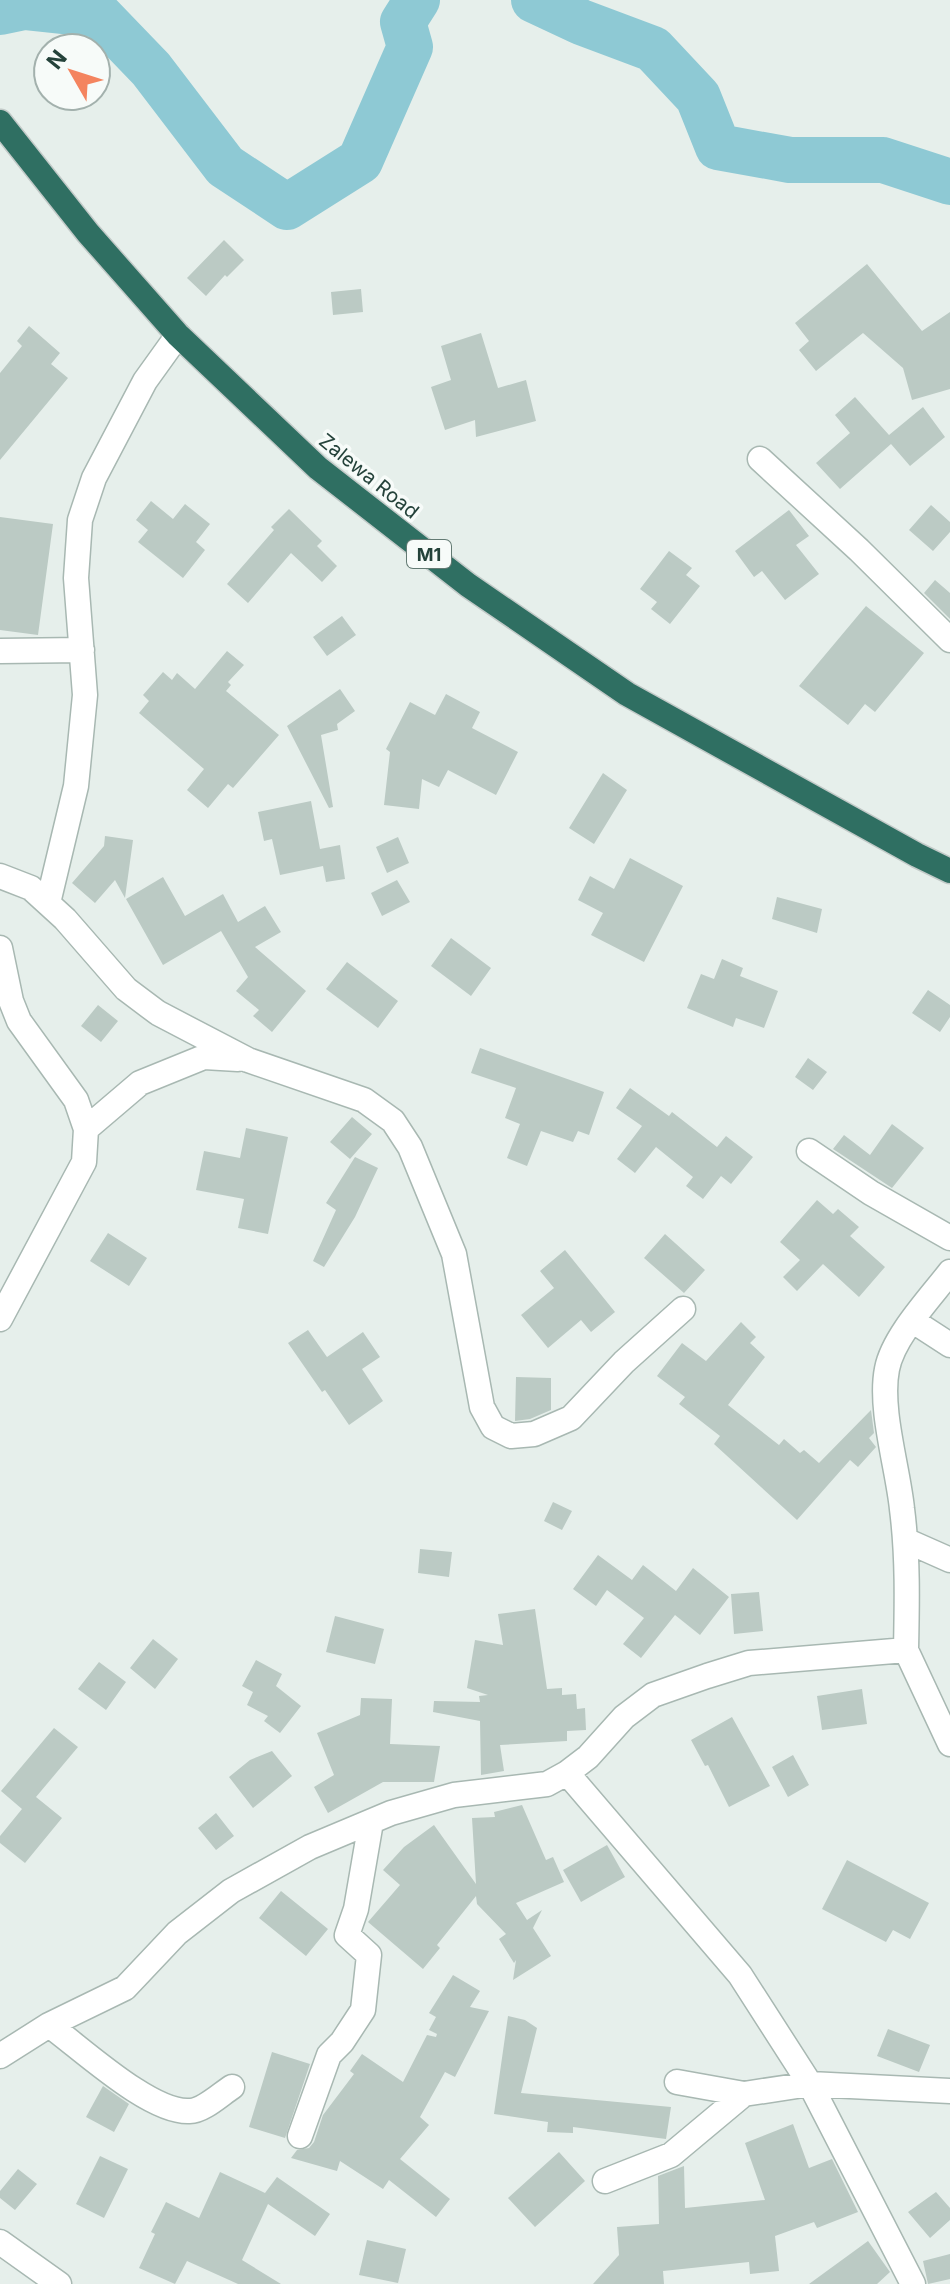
<svg xmlns="http://www.w3.org/2000/svg" width="950" height="2284" font-family="Inter,sans-serif">
	<style>
		.lines { fill: none; stroke-linecap: round; stroke-linejoin: round }
		.river { stroke: #8ec9d4; stroke-width: 46 }
		.building { fill: #bbcac4 }
		.street-casing { stroke: #a8b8b2; stroke-width: 27 }
		.highway-casing { stroke: #c2cac8; stroke-width: 27 }
		.street { stroke: #fff; stroke-width: 24 }
		.highway { stroke: #2f6f62; stroke-width: 24 }
		.labels { text-anchor: middle; dominant-baseline: central; stroke-width: 7; stroke-linejoin: round; paint-order: stroke }
		.shield { fill: #f7fbf9; stroke: #637a73; stroke-width: 2 }
		.shield-label { font-size: 18px; font-weight: bold; fill: #24423a }
		.street-label { font-size: 20px; fill: #24423a; stroke: #f7fbf9 }
	</style>
	<rect width="100%" height="100%" fill="#e6efeb"/>
	<g class="lines">
		<!-- river -->
		<path class="river" d="M534,0L581,22L653,49L698,97L718,147L790,160H883L950,182
			M0,12L24,7L99,15L151,69L225,166L287,207L360,161L410,47L403,22L417,0"/>
	</g>
	<!-- building -->
	<path class="building" d="M224,240L244,260L227,277L225,275L206,296L187,278Z
		M867,264L922,331L950,312V389L912,400L903,368L863,333L816,371L799,350L809,341L795,323Z
		M361,289L363,312L333,315L331,292Z
		M29,326L60,353L51,364L68,378L0,460V373L22,346L17,341Z
		M481,333L498,388L526,380L536,421L476,437L475,420L445,430L431,387L451,380L441,346Z
		M855,397L889,435L923,407L945,437L910,466L891,444L840,489L816,463L850,433L835,415Z
		M151,501L173,519L185,504L210,524L196,542L205,550L183,578L138,542L148,530L136,520Z
		M931,505L950,522V532L933,551L909,530Z
		M289,509L322,541L317,546L337,566L322,582L291,553L248,603L227,584L274,530L271,527Z
		M789,510L809,536L796,545L819,574L785,600L762,571L754,577L735,551Z
		M0,517L53,524L38,635L0,630Z
		M669,551L692,568L686,575L700,586L670,624L651,609L657,602L640,589Z
		M935,580L950,593V619L924,593Z
		M866,606L924,653L875,712L865,704L848,725L799,686Z
		M342,616L356,635L327,656L313,637Z
		M227,651L244,665L228,682L231,685L226,691L279,735L233,788L228,784L208,808L187,790L204,769L139,713L149,701L143,695L163,672L172,680L177,673L195,689Z
		M340,689L355,711L337,724L338,730L321,735L333,807L329,808L287,726Z
		M446,694L480,712L472,728L518,752L496,795L448,770L439,787L422,779L419,809L384,805L390,752L386,749L410,702L435,715Z
		M603,773L627,790L594,844L569,828Z
		M311,801L320,849L340,845L345,879L326,882L323,866L280,875L272,839L264,841L258,812Z
		M105,836L133,840L125,898L115,880L95,903L72,883L104,846Z
		M398,837L409,863L387,873L376,847Z
		M630,858L683,886L644,962L591,935L603,913L578,900L590,876L614,889Z
		M163,877L185,916L223,894L238,922L265,906L281,932L255,947L306,991L272,1032L253,1016L259,1010L236,991L248,977L221,931L163,965L126,899Z
		M397,880L410,902L382,916L371,893Z
		M777,897L822,909L817,933L772,919Z
		M451,938L491,968L471,996L431,966Z
		M722,959L743,968L740,976L778,991L764,1028L736,1018L733,1027L687,1008L701,974L714,979Z
		M347,962L398,1001L378,1028L326,989Z
		M928,990L950,1005V1017L940,1032L912,1013Z
		M98,1005L118,1021L101,1042L81,1026Z
		M480,1048L604,1092L589,1135L578,1131L573,1142L541,1131L527,1166L507,1158L520,1124L505,1118L516,1088L471,1073Z
		M808,1058L827,1072L813,1090L795,1077Z
		M630,1088L669,1116L672,1112L717,1147L726,1136L753,1157L731,1184L721,1176L703,1199L686,1186L693,1177L656,1147L635,1173L617,1159L642,1126L616,1108Z
		M352,1117L372,1134L350,1159L330,1142Z
		M892,1124L924,1148L892,1188L833,1149L844,1135L870,1155Z
		M246,1128L288,1137L268,1234L238,1228L244,1199L196,1190L204,1151L240,1158Z
		M355,1157L378,1168L355,1217L324,1267L313,1261L336,1210L326,1203Z
		M817,1200L833,1214L838,1209L859,1227L850,1236L885,1267L859,1297L823,1264L797,1291L783,1277L800,1260L780,1242Z
		M108,1233L147,1258L129,1286L90,1261Z
		M665,1234L705,1270L684,1293L644,1258Z
		M565,1250L615,1312L591,1332L581,1320L548,1348L521,1315L554,1288L540,1271Z
		M741,1322L756,1337L750,1343L765,1357L728,1405L779,1445L784,1439L800,1453L804,1450L819,1463L871,1410L874,1433L869,1438L876,1447L858,1467L850,1460L797,1520L714,1444L720,1436L679,1404L685,1397L657,1376L682,1343L706,1361Z
		M308,1330L327,1357L363,1332L380,1357L362,1369L383,1401L349,1425L325,1390L322,1392L288,1343Z
		M516,1377L551,1378V1410L530,1419L515,1421Z
		M553,1502L572,1511L562,1530L544,1521Z
		M420,1549L452,1552L449,1577L418,1573Z
		M598,1555L632,1580L643,1565L676,1591L693,1568L729,1597L700,1635L675,1615L641,1658L623,1644L644,1618L607,1590L596,1606L573,1589Z
		M759,1592L763,1631L734,1634L731,1594Z
		M535,1609L547,1689L562,1688V1695L576,1694L577,1709L585,1708L586,1730L567,1731V1741L500,1745L504,1771L481,1775L480,1721L433,1712L434,1701L480,1702L479,1696L488,1695L467,1688L475,1640L503,1645L498,1614Z
		M335,1616L384,1629L375,1664L326,1652Z
		M153,1639L178,1659L155,1689L130,1668Z
		M256,1660L282,1674L276,1686L301,1706L280,1733L264,1721L268,1716L247,1705L253,1692L242,1686Z
		M99,1662L126,1682L106,1710L78,1689Z
		M862,1689L867,1724L822,1730L817,1696Z
		M361,1698L392,1699L390,1744L440,1746L434,1782H383L328,1813L314,1787L334,1775L317,1733L360,1715Z
		M732,1717L770,1786L729,1807L708,1765L705,1766L691,1740Z
		M54,1728L78,1747L36,1797L62,1818L25,1863L0,1843V1836L22,1809L1,1791Z
		M272,1751L292,1776L253,1808L229,1777L250,1760Z
		M793,1755L809,1785L788,1797L772,1767Z
		M522,1805L546,1860L553,1857L564,1882L516,1903L527,1920L542,1910L533,1928L551,1956L513,1980L516,1960L514,1963L499,1939L506,1934L477,1904L476,1896L437,1945L440,1948L423,1969L368,1922L400,1885L383,1870L404,1847L434,1825L476,1884L472,1818L495,1817L494,1812Z
		M216,1813L234,1836L216,1850L198,1828Z
		M607,1845L625,1877L581,1902L563,1870Z
		M847,1860L929,1903L910,1939L893,1930L886,1942L822,1909Z
		M281,1891L328,1929L306,1956L259,1918Z
		M453,1975L480,1991L470,2007L489,2011L455,2077L445,2072L420,2117L429,2125L400,2159L450,2199L436,2217L389,2180L383,2189L340,2161L337,2171L291,2158L297,2150L309,2148L314,2142L323,2115L354,2074L350,2071L362,2054L403,2082L427,2035L436,2037L437,2034L429,2030L436,2017L429,2013Z
		M508,2016L525,2020L537,2028L521,2093L671,2107L666,2139L573,2127V2133L547,2132L548,2122L494,2114Z
		M888,2029L930,2045L919,2072L877,2056Z
		M272,2052L310,2064L285,2138L249,2127Z
		M103,2086L129,2104L114,2132L86,2117Z
		M793,2124L809,2168L832,2159L858,2212L817,2228L814,2222L775,2236L779,2271L750,2274L749,2262L663,2271L664,2284H593L619,2255L617,2227L659,2224L658,2176L684,2166L685,2208L765,2200L745,2143Z
		M559,2152L585,2181L535,2227L508,2198Z
		M100,2156L128,2169L104,2218L76,2204Z
		M18,2169L37,2184L15,2210L0,2198V2191Z
		M220,2172L265,2193L277,2177L330,2214L315,2236L268,2204L242,2260L281,2284H238L187,2261L175,2284L139,2268L155,2234L151,2232L166,2202L199,2218Z
		M936,2192L950,2208V2220L930,2238L908,2212Z
		M367,2240L406,2249L398,2283L359,2275Z
		M868,2241L890,2272L877,2284H809Z
		M950,2254V2279L928,2284L923,2261Z"/>
	<g class="lines">
		<!-- street casing -->
		<g class="street-casing">
			<path id="street" d="M760,459L859,550L950,640
				M0,651L82,650
				M0,876L31,888L65,919L126,989L158,1013L248,1060L364,1100L393,1121L410,1147L454,1254L482,1407L493,1427L511,1436L534,1434L571,1418L624,1362L683,1309
				M48,903L76,786L85,695L76,578L80,520L94,478L145,381L178,335
				M0,948L11,1001L19,1021L76,1100L86,1129L84,1162L0,1319
				M86,1129L140,1083L204,1057L238,1059
				M809,1151L871,1193L950,1238
				M913,1321L950,1345
				M905,1540L950,1560
				M906,1650L950,1744
				M567,1773L740,1975L810,2084L913,2284
				M49,2025C81,2048 151,2114 190,2111C203,2111 221,2094 232,2087
				M0,2056L49,2025L125,1988L177,1933L231,1891L310,1847L391,1813L454,1795L547,1784L567,1773L588,1757L624,1717L653,1695L707,1676L749,1663L906,1650C907,1603 908,1556 902,1509C898,1468 879,1409 887,1369C893,1337 930,1298 950,1272
				M677,2082L744,2094
				M300,2136L329,2055L342,2042L363,2010L369,1955L347,1935L356,1909L371,1822
				M605,2181L671,2155L744,2094L810,2084L950,2091
				M0,2242L59,2284"/>
		</g>
		<!-- highway casing -->
		<g class="highway-casing">
			<path id="highway" d="M0,122L88,233L178,335L318,468L468,585L627,694L917,855L950,871"/>
		</g>
		<!-- street -->
		<use href="#street" class="street"/>
		<!-- highway -->
		<use href="#highway" class="highway"/>
	</g>
	<g class="labels">
		<!-- shield labels -->
		<rect class="shield" x="407" y="540" width="44" height="28" rx="6"/>
		<g class="shield-label">
			<text x="429" y="554">M1</text>
		</g>
		<!-- street labels -->
		<g class="street-label">
			<text transform="translate(369 476) rotate(39)">Zalewa Road</text>
		</g>
	</g>
	<!-- north arrow -->
	<g transform="translate(72 72) rotate(309)"><circle r="38" fill="#f7fbf9" stroke="#a3b1ad" stroke-width="2"/>
	<path d="M0-6L14 30L0 20L-14 30Z" fill="#f4845f"/>
	<text y="-12" font-size="22" font-weight="bold" text-anchor="middle" fill="#24423a">N</text>
	</g>
</svg>
